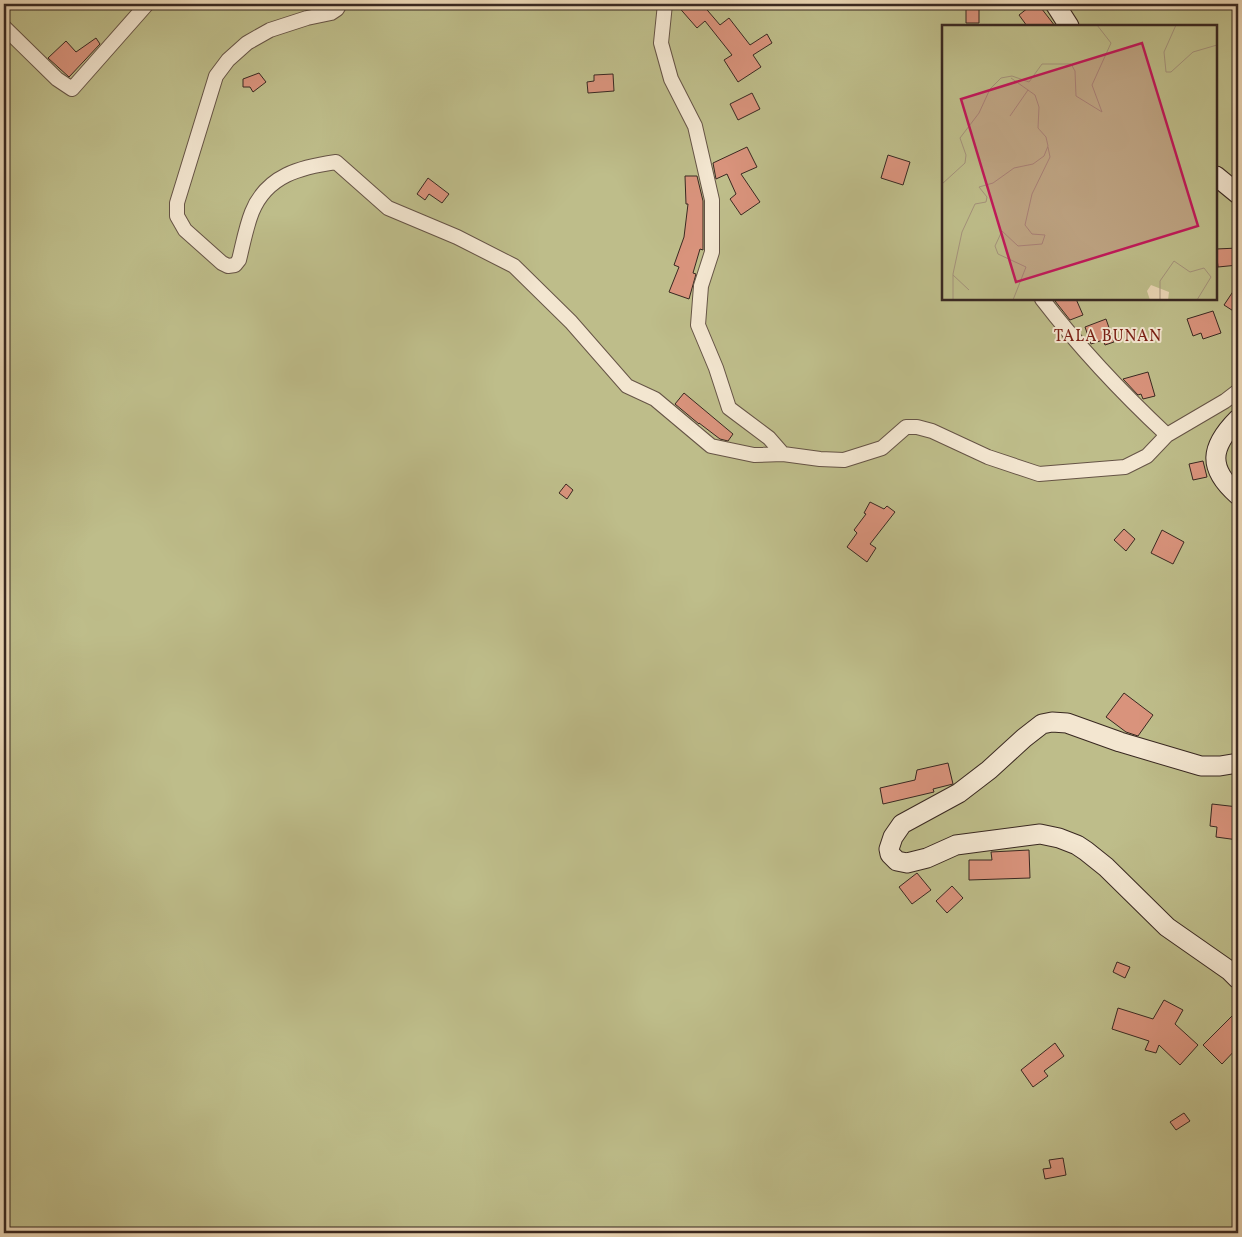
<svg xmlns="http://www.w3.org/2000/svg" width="1242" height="1237" font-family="Vollkorn,serif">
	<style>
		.green { fill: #bebd8a; stroke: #7c7256; fill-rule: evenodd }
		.building { fill: #d9937c; stroke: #392821 }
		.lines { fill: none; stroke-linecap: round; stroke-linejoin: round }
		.street-casing { stroke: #665446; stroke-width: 16 }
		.secondary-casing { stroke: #392821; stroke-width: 21 }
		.street { stroke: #f3e6d0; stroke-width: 14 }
		.secondary { stroke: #f3e6d0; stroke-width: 19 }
		.labels { text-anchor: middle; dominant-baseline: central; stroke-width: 4; stroke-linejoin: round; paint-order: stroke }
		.quarter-label { font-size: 16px; letter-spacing: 1px; fill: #7a1f14; stroke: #f3e6d0 }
		.inset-road { fill: none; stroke: #a4927b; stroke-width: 1 }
		.view { fill: #c2185b; fill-opacity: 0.15; stroke: #c2185b; stroke-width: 2.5 }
		.inset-edge { fill: none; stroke: #392821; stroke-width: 2.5 }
	</style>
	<rect width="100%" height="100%" fill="#ecd8b7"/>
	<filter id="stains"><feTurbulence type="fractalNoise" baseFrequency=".004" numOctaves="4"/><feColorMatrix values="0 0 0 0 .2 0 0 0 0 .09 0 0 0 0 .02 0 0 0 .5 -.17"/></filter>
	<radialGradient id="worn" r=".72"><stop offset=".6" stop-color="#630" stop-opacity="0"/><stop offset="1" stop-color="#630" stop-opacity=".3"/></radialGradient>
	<!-- green -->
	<path class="green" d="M4,4H1238V1233H4ZM943,26H1216V299H943Z"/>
	<!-- building -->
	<path class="building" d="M676,4H702L720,25L729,18L750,45L767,34L772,43L753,55L761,67L738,82L724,60L732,55L705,21L697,28Z
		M1033,4H1038L1055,26H1027L1019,15Z
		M966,7H979V23H966Z
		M96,38L100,44L69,77L48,58L66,41L76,52Z
		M259,73L266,82L253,92L250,87H243V79Z
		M613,74L614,91L588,93L587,82L594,81V75Z
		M752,93L760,109L738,120L730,104Z
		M747,147L757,167L741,174L760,202L741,215L730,199L736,194L727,174L716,179L713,163Z
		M888,155L910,162L903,185L881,178Z
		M685,176H697L703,201V250L700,249L693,273L696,274L689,299L669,292L679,267L674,265L684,237L688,204H686Z
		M428,178L449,194L442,203L429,194L425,200L417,194Z
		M1238,248V265L1218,267L1216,249Z
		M1238,284V314L1224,305Z
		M1062,299H1076L1083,315L1070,320L1055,301Z
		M1213,311L1221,333L1203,339L1201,333L1193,336L1187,319Z
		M1106,319L1114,342L1105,345L1103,340L1091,344L1085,327Z
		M1148,372L1155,396L1143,399L1141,394L1138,395L1123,379Z
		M684,393L733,434L728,441L720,439L699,423V424L675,404Z
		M1203,461L1207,477L1193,480L1189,464Z
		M566,484L573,490L567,499L559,493Z
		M870,502L884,509L887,506L895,512L870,544L876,548L867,562L847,547L857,533L854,530L866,514L864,513Z
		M1124,529L1135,539L1126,551L1114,540Z
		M1162,530L1184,542L1173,564L1151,553Z
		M1124,693L1153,715L1138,736L1126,732L1106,717Z
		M948,763L953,784L933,789L934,792L883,804L880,788L915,780L917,770Z
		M1212,804L1238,807V840L1216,837L1217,827L1210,826Z
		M1029,850L1030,878L969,880V860H992L991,852Z
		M917,873L931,890L912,904L899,887Z
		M952,886L963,898L947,913L936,901Z
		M1117,962L1130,967L1125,978L1113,972Z
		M1164,1000L1183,1010L1175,1024L1198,1045L1180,1065L1159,1045L1156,1053L1145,1050L1149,1041L1112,1029L1118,1008L1153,1019Z
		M1232,1016L1238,1022V1047L1222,1064L1203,1045Z
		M1055,1043L1064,1056L1044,1071L1048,1076L1033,1087L1021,1070Z
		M1184,1113L1190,1121L1176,1130L1170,1122Z
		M1063,1158L1066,1175L1045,1179L1043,1169L1051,1168L1049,1160Z"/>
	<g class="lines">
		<!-- street casing -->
		<g class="street-casing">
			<path id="street" d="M340,4L337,9L331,13L307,18L270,30L247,43L228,60L216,76L177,203V216L185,230L222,263L228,266L235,265L239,260C243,244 246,227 252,212C267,175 301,167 336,162L388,208L457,237L514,266L571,322L627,386L655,399L711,446L754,455L783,454
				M665,4L661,43L671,79L695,126L712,200V252L701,286L698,325L716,368L729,408L769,438L783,454L820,459L844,460L882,448L906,427H917L932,431L988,457L1039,474L1125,467L1147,456L1167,435L1225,401L1238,391
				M4,27L57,79L72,89L147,4
				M1042,299C1079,347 1122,393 1167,435"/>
		</g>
		<!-- secondary casing -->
		<g class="secondary-casing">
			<path id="secondary" d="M1055,4L1069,26
				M1216,176L1238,194
				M1238,419C1210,447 1207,468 1238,495
				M1238,763L1220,766H1201L1120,742L1067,723L1052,722L1042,724L1024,738L989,770L959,793L902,824L893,837L889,849L890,854L897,861L907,863L927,858L956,845L1040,834L1059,838L1077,845L1086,851L1106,867L1167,927L1230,971L1238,979"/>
		</g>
		<!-- street -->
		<use href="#street" class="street"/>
		<!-- secondary -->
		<use href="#secondary" class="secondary"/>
	</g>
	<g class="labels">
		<!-- quarter labels -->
		<g class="quarter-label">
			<text x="1108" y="337">TALA BUNAN</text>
		</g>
	</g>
	<!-- overview -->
	<g transform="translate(942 25)">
		<rect width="275" height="275" fill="#ecd8b7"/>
		<path d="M0,0H275V275H226L227,267L209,260L205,266L208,275H0Z" fill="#bebd8a"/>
		<path class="inset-road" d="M234,0L222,27L224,47H229L251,27L275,20M68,91L86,65M0,159L23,138L24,130L18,113L37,88L48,64L59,53L70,51L87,57L100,39H129L133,46L134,71L160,87L150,60L169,18L155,0M11,250L27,265M11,275V249L20,207L33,179L44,177L45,172L37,162L51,158L72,143L91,139L102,131L106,121L104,112L96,103L97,82L93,70L69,53M71,275L84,242L56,229L53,221L60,206L76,221L100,219L103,210L90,209L83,200L90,169L108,132L106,122M218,275V256L232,236L248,247L262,243L269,252L255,275"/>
		<path class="view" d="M200,18L256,201L74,257L19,74Z"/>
		<rect width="275" height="275" class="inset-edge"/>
	</g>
	<!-- margin -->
	<rect width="1242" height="1237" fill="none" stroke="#ecd8b7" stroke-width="20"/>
	<rect x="5" y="5" width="1232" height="1227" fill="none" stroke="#392821" stroke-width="2.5"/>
	<rect x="10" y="10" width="1222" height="1217" fill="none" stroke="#392821"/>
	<rect width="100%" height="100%" filter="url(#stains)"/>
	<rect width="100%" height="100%" fill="url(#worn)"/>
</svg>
